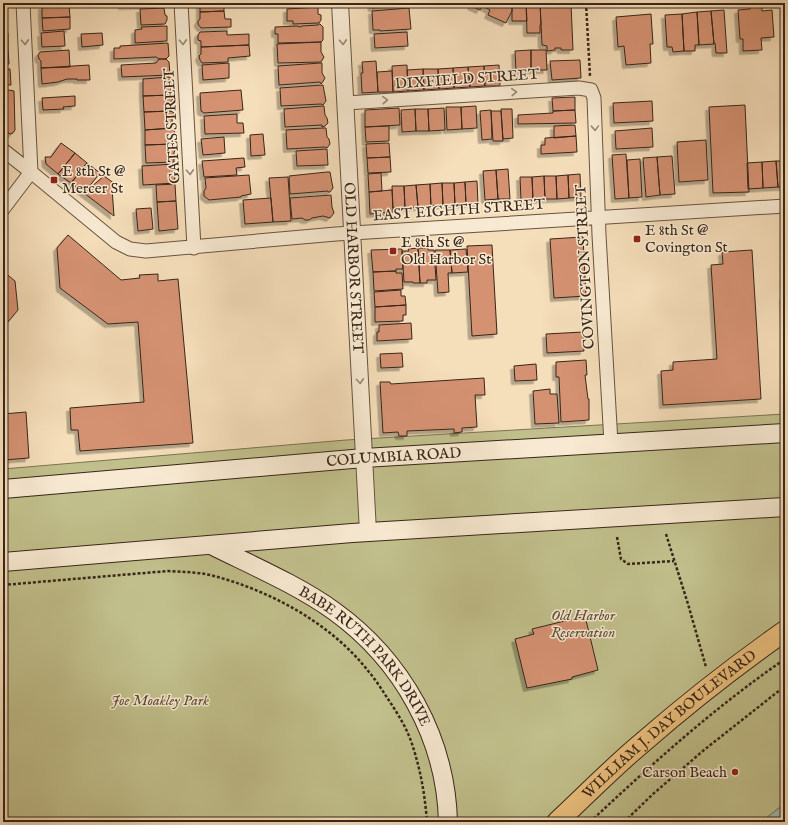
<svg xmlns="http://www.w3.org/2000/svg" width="788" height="825" font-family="'IM FELL English',serif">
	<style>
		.green { fill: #c1c08c; stroke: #7c7352 }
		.water { fill: #9dbdaa; stroke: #758170 }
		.building { fill: #d59273; stroke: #382618; filter: url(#shadow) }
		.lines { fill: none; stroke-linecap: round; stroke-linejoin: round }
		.minor-casing { stroke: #675440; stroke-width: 15 }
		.tertiary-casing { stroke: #675440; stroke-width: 18 }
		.secondary-casing { stroke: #382618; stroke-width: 20 }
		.primary-casing { stroke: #382618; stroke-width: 22 }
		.path { stroke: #382618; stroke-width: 2.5; stroke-dasharray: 3 2; stroke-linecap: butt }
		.minor { stroke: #f8ead2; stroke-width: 13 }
		.tertiary { stroke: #f8ead2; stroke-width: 16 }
		.secondary { stroke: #f8ead2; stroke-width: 18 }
		.primary { stroke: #eabf7d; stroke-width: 20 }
		.oneway { stroke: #988875 }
		.poi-dot { fill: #8f2418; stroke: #f8ead2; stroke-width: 1.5 }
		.labels { text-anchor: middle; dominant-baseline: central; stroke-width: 3; stroke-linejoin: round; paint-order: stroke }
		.street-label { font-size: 15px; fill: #382618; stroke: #f8ead2 }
		.poi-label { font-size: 15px; fill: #382618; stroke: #f8ead2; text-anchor: start }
		.park-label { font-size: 15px; font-style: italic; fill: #5a4c35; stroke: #f8ead2 }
	</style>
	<defs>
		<filter id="shadow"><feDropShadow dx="-3.5" dy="3.5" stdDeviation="0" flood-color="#0004"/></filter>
	</defs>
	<rect width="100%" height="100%" fill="#f5deba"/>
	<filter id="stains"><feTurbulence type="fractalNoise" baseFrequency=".005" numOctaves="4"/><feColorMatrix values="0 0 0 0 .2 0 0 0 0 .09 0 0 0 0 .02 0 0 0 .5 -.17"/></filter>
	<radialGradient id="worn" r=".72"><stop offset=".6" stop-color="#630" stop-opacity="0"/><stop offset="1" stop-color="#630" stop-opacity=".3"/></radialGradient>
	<!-- green -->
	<path class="green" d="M785,414V803L761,822H3V469L346,440Z"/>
	<!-- water -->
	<path class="water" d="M785,803V822H761L783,805Z"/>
	<!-- building -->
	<path class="building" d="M122,3H161V5L122,6Z
		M197,3H224V11L200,12V5Z
		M291,3H316V4L291,5Z
		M371,3H407V6L372,8Z
		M472,3H489L486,8L482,6L480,10L471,6Z
		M489,3H512V11L506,23L488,15L490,10L486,8Z
		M512,3H526L527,21H512Z
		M526,3H540L541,25H540V33H527Z
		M540,3H571L573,50H561V48H555V50L547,51V46L542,45Z
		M69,5L70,17L42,18V6Z
		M762,5V11L772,10L774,37L761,38L762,50L743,51V39H740L738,10L750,9V6Z
		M318,7V14L321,15V20L319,23L293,24V21H287V9Z
		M164,8L165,15L167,16V20L165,24L141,25L140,9Z
		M409,8L411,29L380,31V30H373L372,11Z
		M724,10L727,53H716L715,43L714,44L711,11Z
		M224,11L225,19H231V27L201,28L198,24V21L200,19V12Z
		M711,11L714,44L699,45L697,12Z
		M697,12L699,45H695V51H684L682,14Z
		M651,14L653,44H650L651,63L626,65L624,46L618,47L616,17Z
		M682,14L684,51L673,52L672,47H667L665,15Z
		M70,17V29L43,31L42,18Z
		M318,24H320L323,27V40L321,42L278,43V34H275V27L297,26L300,27L302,26L318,25Z
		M167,26V41L135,43V30L142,29L141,27Z
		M64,31L65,46L42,47L41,33Z
		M227,31V35L249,34V45L201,47V41L198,40V35L200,32Z
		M407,32L408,46L375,48L374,34Z
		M3,33H8V48H3Z
		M102,33L103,45L82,47L81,34Z
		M321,42V52L324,57L321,62L278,63L277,44Z
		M168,43L169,56L166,59H159L156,57L114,59V48H120V46Z
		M249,45L250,56L228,58V62L202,63L200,60L199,56L201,54V47Z
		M3,48H8L9,64L3,65Z
		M69,50L70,67L41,68V61L39,59L38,55L40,52Z
		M531,50V70L516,71L515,51Z
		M531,50H546L547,70H531Z
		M159,59H166L169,62L170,75L122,77L121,65L156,63Z
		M580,60L581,78L552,80L550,61Z
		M376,61L378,92L362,93L361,73H363L362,62Z
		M229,63V78L203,80L202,65Z
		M321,63H322V73L325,78L322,83L321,84L320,82L279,85L278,66Z
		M89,65L90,80H77V79H67L58,82L42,84L41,68Z
		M407,65L408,91L393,92L392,66Z
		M499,65L500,86H485L484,66Z
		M484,66L485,86L470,87L468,67Z
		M468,67L470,87L454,88L453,68Z
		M453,68L454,88L439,89L438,69Z
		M3,69H10L11,85H3Z
		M423,69L424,90L408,91L407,70Z
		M423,69H438L439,89L424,90Z
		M392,71L393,92H378L377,72Z
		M169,77L172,79V82L170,85L171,95L143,96V79Z
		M323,85L326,101L323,105L321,104L281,106L280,88Z
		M3,89L14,91L15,130L13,133L10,134L3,130Z
		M241,90L243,110L204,113L201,111L200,93Z
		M171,95L173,99L171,102V111L144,112L143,96Z
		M75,96V106L63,107L64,109L43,110L42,98Z
		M575,97V110L553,111L552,98Z
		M652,101L653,121L614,123L613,103Z
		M745,105L749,192L713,193L709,107Z
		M323,106H324L325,115L327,118L328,123L325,126L322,127V125L285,127L284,109Z
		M476,106L477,128L462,129L461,107Z
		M446,107H461L462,129L447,130Z
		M399,108L400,125L365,127V110Z
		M444,108L445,130L429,131L428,109Z
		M415,109L416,131L402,132L401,110Z
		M415,109H428L429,131H416Z
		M501,109H512L513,138L503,139Z
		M491,110L492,139L482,140L480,111Z
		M575,110L576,123L518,124V115L553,113V111Z
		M171,111L174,113V117L172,119L173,128L145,130L144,112Z
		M491,111H501L503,141H493Z
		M237,114V123H243L244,133L205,134L204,116Z
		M575,125L576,136L554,138V126Z
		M389,126V141L366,142L365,127Z
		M173,128L175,133L173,136V144L145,145V130Z
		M324,128H326L327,137L329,139L330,144L327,148L325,147L287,149L286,130Z
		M652,128L653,147L616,149L615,131Z
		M263,134L265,155L251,156L250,135Z
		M576,136L577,152L541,154V145H545V138Z
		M224,137L225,153L203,155L201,139Z
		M706,140L708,180L679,182L677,142Z
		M61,143L75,153L58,174L46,164L45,157H51Z
		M389,143L390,157L367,158L366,144Z
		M173,144L176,147V150L174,152V162L146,163L145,145Z
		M327,149L328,165L297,166L296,151Z
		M75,153L87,163L71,183L58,174Z
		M626,154L629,198L615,199L612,155Z
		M672,156L675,194L660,195L657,157Z
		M390,157L391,172L368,173L367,158Z
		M657,157L660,195L646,197L643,158Z
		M244,158L245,167L236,168L237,175L204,177L202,161Z
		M640,159L642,197L629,198L627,160Z
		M776,161H785V187H778Z
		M776,161L778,187L763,188L762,162Z
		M762,162L763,188L748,189L747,163Z
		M87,163L100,173L84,193L71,183Z
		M174,164L175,183L143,185L142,166Z
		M508,169L510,199H498L496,170Z
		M496,170L498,199L485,200L483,171Z
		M327,172H330L332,183L333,188L330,192H328V191L290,194L289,176Z
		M381,173L382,191L369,192L368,174Z
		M580,174L581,197L569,198L568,175Z
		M249,175L251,194L241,196V197L209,200L204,196V191L206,188L205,178Z
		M568,175L569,198L557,199L556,176Z
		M104,176L115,184L112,188L114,216L84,193Z
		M544,176H556L557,199H545Z
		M544,176L545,199L533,200L532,177Z
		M288,177L291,221L273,222L269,178Z
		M520,177H532L533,200H521Z
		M477,181L478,203L466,204L465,182Z
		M465,182L466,204L455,205L454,183Z
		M442,183H454L455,205H443Z
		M442,183L443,205L431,206L430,184Z
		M175,184L176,201L157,202L156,185Z
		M430,184L431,206L418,207L416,185Z
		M416,185L418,207L405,208L404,186Z
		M392,186H404L405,208H393Z
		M392,190L393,212L370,214L369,192Z
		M331,195L332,207L334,213L330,218L323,216L312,218L309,220H305L302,218L292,219L290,198Z
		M271,198L273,222L245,224L243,200Z
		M176,201L178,229L159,231L157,202Z
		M151,208L153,229L138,231L136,209Z
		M68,235L121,280L140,278L139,275L158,274V281L178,279L193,443L80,451L78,430H71L70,408L144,402L138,322L108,324L60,288L57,248Z
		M583,237L586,296L554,298L550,239Z
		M492,245L497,334L472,336L467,246Z
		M418,248L420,283H413V282H404L402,251H409L408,249Z
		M418,248H428V250H434L436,280H427V283H420Z
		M402,249L403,269H396V271L373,272L371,250Z
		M466,249L468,272L452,273L450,250Z
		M435,250H450L452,273H448L449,292L438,293Z
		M752,250L761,399L663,405L661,371L673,370V362L717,359L711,265L723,264L722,252Z
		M3,271L15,281L18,310L3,328Z
		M396,271V273H402L403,289L374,291L373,272Z
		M401,290V296H405L406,305L375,307L374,292Z
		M783,297H785V335Z
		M406,305V315H403V321L375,322V307Z
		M411,323L412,339L377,341V332H379V325Z
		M583,332L584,351L547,353L546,334Z
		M402,353L403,367L381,368L380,354Z
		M586,360L587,375H585L588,399H589V420L561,422L559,377H556V362Z
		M536,364L537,380L515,381L514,366Z
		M484,378L485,395H475L477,427L462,428V432L454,433V429L407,431V436H399L398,432L383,433L380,382H390L391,384Z
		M550,389V394H557L559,423L535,424L533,391Z
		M26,412L29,458L3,460V414Z
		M585,616L598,670L572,677V679L527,688L515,639L534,634L532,629Z"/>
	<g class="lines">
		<!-- minor casing -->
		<g class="minor-casing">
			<path id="minor" d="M181,3L194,248
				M346,103L579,88L591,90L594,98L599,235L611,443
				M3,150L31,172L116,242L130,249L146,251L336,234L785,206
				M3,209L31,172L23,3"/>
		</g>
		<!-- tertiary casing -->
		<g class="tertiary-casing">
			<g id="tertiary">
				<path id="s1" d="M340,3L368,532"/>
			</g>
		</g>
		<!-- secondary casing -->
		<g class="secondary-casing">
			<g id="secondary">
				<path id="s2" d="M3,489L364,458L785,433"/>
				<path id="s3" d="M211,545C251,565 298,585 334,611C402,660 446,738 448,822"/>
				<path d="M3,562L352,533L785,507"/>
			</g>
		</g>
		<!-- primary casing -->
		<g class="primary-casing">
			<g id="primary">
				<path id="s4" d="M557,822C585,796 612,768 642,743C688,703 735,666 785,631"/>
			</g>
		</g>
		<!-- path -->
		<path class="path" d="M586,3L590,76
			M666,534L688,604L706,667
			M617,537L621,559L628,564L674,561
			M3,585L168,571C184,572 199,572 214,576C271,591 332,624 369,672C376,680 382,690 388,699C398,714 408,730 413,747C421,772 425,796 427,822
			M590,822C652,764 715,707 785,659
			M624,822L653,794L704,750L785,686"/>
		<!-- minor -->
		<use href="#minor" class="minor"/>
		<!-- tertiary -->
		<use href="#tertiary" class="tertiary"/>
		<!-- secondary -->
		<use href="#secondary" class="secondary"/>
		<!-- primary -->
		<use href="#primary" class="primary"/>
	</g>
	<!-- one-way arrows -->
	<defs><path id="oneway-chevron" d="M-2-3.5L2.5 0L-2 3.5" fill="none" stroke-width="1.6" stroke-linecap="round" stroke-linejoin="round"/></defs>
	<g class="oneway">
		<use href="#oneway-chevron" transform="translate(25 42) rotate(87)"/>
		<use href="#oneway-chevron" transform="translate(183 42) rotate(87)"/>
		<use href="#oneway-chevron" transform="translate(343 42) rotate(87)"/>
		<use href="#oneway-chevron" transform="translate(514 92) rotate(-4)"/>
		<use href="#oneway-chevron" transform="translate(385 100) rotate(-4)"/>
		<use href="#oneway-chevron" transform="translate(595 128) rotate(88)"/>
		<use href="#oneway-chevron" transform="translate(190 172) rotate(87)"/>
		<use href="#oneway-chevron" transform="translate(360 381) rotate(86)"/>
	</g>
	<!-- markers -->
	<g class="poi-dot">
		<rect x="50" y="176" width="8" height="8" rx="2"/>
		<rect x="633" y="235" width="8" height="8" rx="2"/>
		<rect x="389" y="247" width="8" height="8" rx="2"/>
		<circle cx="735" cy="772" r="4"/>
	</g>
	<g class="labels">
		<!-- street labels -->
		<g class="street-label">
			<text transform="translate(467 79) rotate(-4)">DIXFIELD STREET</text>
			<text transform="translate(172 126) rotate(-93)">GATES STREET</text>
			<text transform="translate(459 210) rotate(-4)">EAST EIGHTH STREET</text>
			<text transform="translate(585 267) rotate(-93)">COVINGTON STREET</text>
			<text stroke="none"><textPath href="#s1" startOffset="265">OLD HARBOR STREET</textPath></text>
			<text stroke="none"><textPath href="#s2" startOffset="392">COLUMBIA ROAD</textPath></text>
			<text stroke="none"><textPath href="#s3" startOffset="194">BABE RUTH PARK DRIVE</textPath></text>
			<text stroke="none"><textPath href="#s4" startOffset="149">WILLIAM J. DAY BOULEVARD</textPath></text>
		</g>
		<!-- poi labels -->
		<g class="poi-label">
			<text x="62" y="171">E 8th St @<tspan x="62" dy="17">Mercer St</tspan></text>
			<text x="645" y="230">E 8th St @<tspan x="645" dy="17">Covington St</tspan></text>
			<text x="401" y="242">E 8th St @<tspan x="401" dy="17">Old Harbor St</tspan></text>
			<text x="727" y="772" text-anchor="end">Carson Beach</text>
		</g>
		<!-- park labels -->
		<g class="park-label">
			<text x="583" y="615">Old Harbor<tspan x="583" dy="17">Reservation</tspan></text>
			<text x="160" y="700">Joe Moakley Park</text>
		</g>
	</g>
	<!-- margin -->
	<rect width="788" height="825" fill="none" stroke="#f5deba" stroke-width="16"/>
	<rect x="4" y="4" width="780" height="817" fill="none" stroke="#382618" stroke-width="2"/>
	<rect x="8" y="8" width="772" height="809" fill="none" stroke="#382618"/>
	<rect width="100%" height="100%" filter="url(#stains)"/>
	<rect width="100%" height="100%" fill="url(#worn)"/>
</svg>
